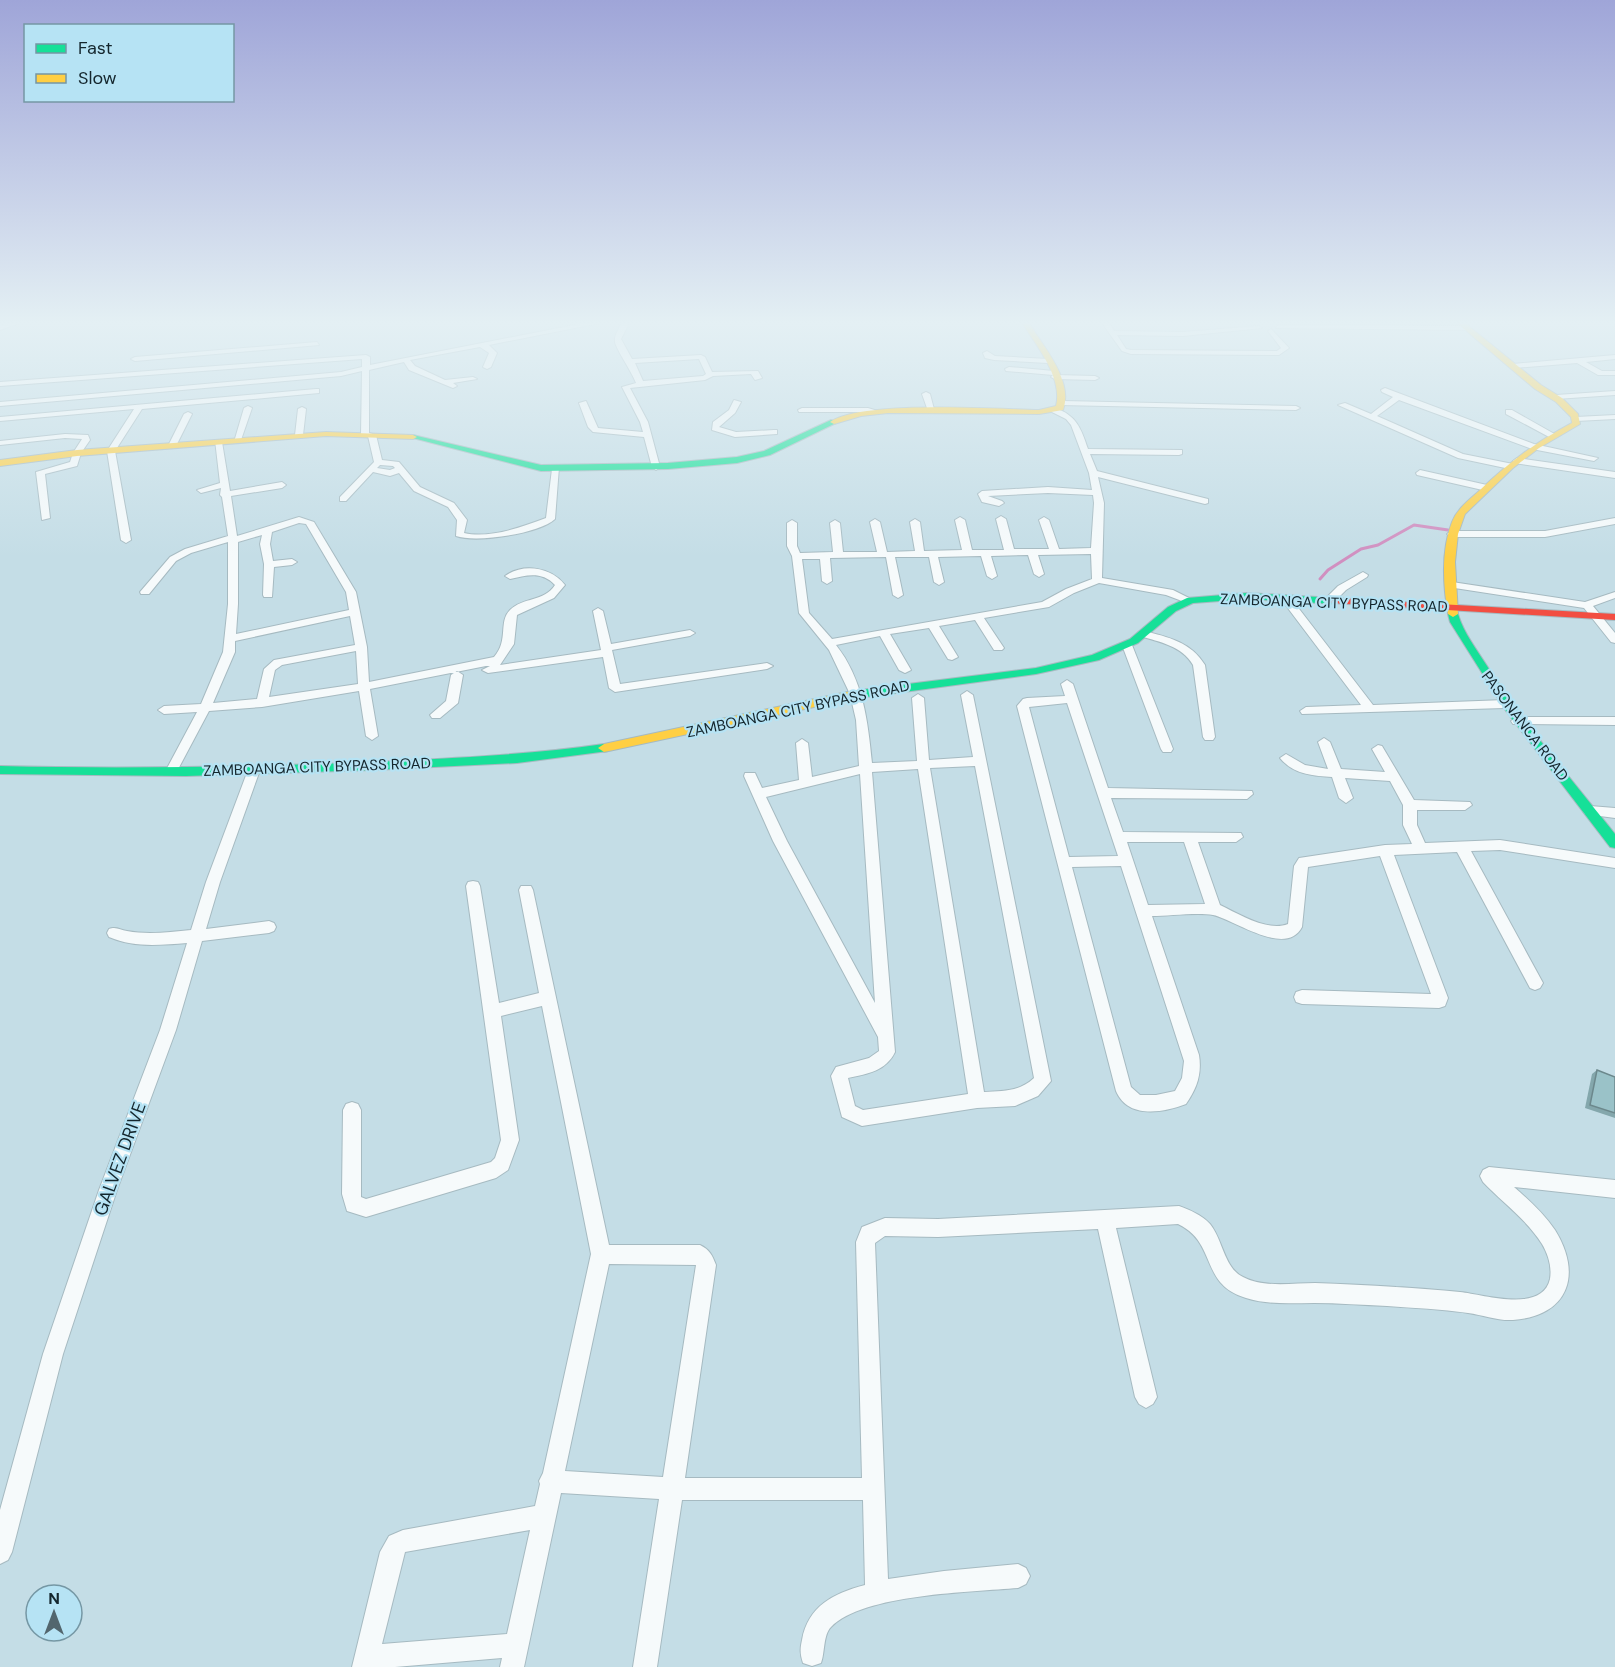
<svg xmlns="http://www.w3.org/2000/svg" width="1615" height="1667" font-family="'DM Sans',sans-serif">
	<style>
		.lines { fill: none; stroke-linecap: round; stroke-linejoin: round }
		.stream { stroke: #d18fc0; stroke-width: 3 }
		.street-casing { stroke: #a6bac1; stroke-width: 2 }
		.fast-casing { stroke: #a6bac1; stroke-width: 2 }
		.slow-casing { stroke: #a6bac1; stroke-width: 2 }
		.jam-casing { stroke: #a6bac1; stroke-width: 2 }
		.street { fill: #f6fafb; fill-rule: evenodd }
		.fast { fill: #16e098; fill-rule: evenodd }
		.slow { fill: #ffcf43; fill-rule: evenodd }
		.jam { fill: #f24e42; fill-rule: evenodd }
		.wall { fill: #84a7ac }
		.building { fill: #9ac2c8; stroke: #6c888c; stroke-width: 1.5 }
		.labels { text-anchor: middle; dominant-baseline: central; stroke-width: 4.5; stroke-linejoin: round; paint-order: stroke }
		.street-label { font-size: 15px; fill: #14262d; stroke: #b6e3f4 }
		.near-street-label { font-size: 18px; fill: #14262d; stroke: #b6e3f4 }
	</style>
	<rect width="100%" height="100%" fill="#c4dde6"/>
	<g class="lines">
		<!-- stream -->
		<path class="stream" d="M1320,579L1328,570L1361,549L1378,545L1414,525L1448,530"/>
		<!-- street casing -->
		<g class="street-casing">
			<path id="street" d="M8,323H20L0,330V326Z
				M584,323H600L489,345L497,353L491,367L487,369L483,367L489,353L480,347L410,360L415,366L445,380L473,377L477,379L453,383L457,386L453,388L409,370L404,362L369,370V433L376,435L382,460L399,462L420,487L454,503L467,520L464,533C489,539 522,527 546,518L552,469L559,467L555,519C539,534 476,543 456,536L457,520L448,507L414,491L399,473L390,476L373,472L346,501H340V497L374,462L368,436L365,437L361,435L362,371L341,376L0,406V402L341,372L362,367V359L0,386V382L366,355L370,357V365ZM380,465L393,466L395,468L390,470L377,468Z
				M622,323H629L621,339L632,359L701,355L705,357L712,372L758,371L762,378L755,380L751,374L713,376L705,380L630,388L648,422L660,467L656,470L652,467L644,437L593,432L588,427L579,403L586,401L598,428L643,432L640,422L622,387L636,383C632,372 616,349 615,342C614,335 619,329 622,323ZM699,359L706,374L703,376L643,381L635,363Z
				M1102,323H1109L1114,331L1183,332L1259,326L1262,328L1183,336L1117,335L1126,349L1131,350L1277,351L1281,348L1268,331L1271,329L1289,348L1279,355L1131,354L1122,351Z
				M1278,325L1466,326L1469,328L1466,330L1276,328Z
				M317,342L319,345L135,361L131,359L135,357Z
				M987,351L995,356L1048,359L1052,361L1048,363L994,360L985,358L983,353Z
				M1615,355V359L1586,362L1602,371H1615V375H1598L1577,363L1513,368L1509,366L1513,364Z
				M1009,367L1054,371L1058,373L1056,375L1095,376L1099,378L1095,380L1055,379L1051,377L1053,375L1006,371L1005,369Z
				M1385,388L1534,444L1598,458L1594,461L1532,449L1399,400L1377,416L1463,454L1513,464L1514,466L1510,469L1458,458L1338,405L1345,403L1371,414L1393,397L1382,392L1381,390Z
				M316,389H319V393L142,409L115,451L131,540L126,543L121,540L107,451L134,409L0,421V417Z
				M1615,391V395L1556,399L1552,397L1556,395Z
				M926,392L930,394L935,413L928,411L922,394Z
				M734,400L741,402L735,413L719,427L736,432L774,430H777V434L735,437L712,430L713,422L729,410Z
				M1063,401L1296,406L1300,408L1296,410L1060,405L1059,403Z
				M248,406L252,408L241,440L234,442L244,408Z
				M302,407L306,409L303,435L299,437L295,435L298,409Z
				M802,408H868L881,412L877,414L868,412H799L798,410Z
				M1055,408C1076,415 1081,428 1088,449L1182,450V454L1179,455L1090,454L1097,471L1208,499V503L1205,504L1098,477L1104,503L1102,578L1173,590L1195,601L1190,604L1166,595L1099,583L1074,593L1049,607L984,618L1004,648L1002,650H994L975,620L939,626L958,657L952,660L948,659L929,628L890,634L911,670L905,673L899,670L880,636L836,645C863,679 868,721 872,763L917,761L912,698L918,694L924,698L929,760L973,757L961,695L967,691L973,695L1051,1081L1038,1096L1015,1106L977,1108L862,1126L842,1117L831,1076L836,1067L869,1058L879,1051L878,1037L773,841L744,776L745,773H755L762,788L799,780L796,743L802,739L808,743L812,777L859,766L856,720L850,694L829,650L799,613L792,556L787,546V523L792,520L797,523V546L800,553L833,552L830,523L835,520L840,523L843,552H877L870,522L875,519L880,522L887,552L915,551L910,522L915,519L920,522L924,551L962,550L955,520L960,517L965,520L972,550H1004L996,519L1001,516L1006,519L1014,549H1049L1039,520L1044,517L1049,520L1059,549L1091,548L1094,503L1093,495L1048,493L988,496L1002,501L1004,503L999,506L982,502L978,494L982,491L1048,487L1092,490L1089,473L1071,425L1066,419L1052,412L1051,410ZM1091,554L1092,579L1066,589L1042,602L832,639L809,613L802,559H820L822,581L827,584L832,581L830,558L886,557L893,595L898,598L903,595L895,557H929L934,582L939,585L944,582L938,557L981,556L987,576L992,579L997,576L991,556L1028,555L1034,574L1039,577L1044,574L1038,555ZM975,766L1034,1078C1019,1092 1003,1091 984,1092L930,768ZM918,769L968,1094L863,1110L855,1106L848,1078C867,1074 886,1071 895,1052L872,772ZM860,774L875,1003L787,841L766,797Z
				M1506,410H1512L1558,436L1551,438L1506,414Z
				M188,412L192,414L176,446L169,448L168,446L184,414Z
				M1615,415V419L1576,421L1572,419L1576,417Z
				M65,434L88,435L90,440L81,453L77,466L45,474L50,518L42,520L36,472L70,462L73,453L82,439L65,438L0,445V441Z
				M215,440L222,442L230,491L282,482L286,485L282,488L231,496L237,536L299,517L314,522L356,592L367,647L369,682L494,657C509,640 498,622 510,610C523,597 544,602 555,585C542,571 527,575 510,579L505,576C523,563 551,567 565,585L554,598L517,615L514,644L500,665L601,650L593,611L598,608L603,611L611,644L690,630L695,633L690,636L612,650L620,684L767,663L773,666L767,669L615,692L609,688L603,657L488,673L482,670L490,666H486L370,689L378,736L372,740L366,736L359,691L262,707L209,711L175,775H167L165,772L197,712L164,714L158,710L164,706L201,704L223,652L228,604V542L191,553L176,561L149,594H141L140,592L170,557L185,549L228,536L222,497L220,495L221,488L201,493L197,490L220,483ZM299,523L306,524L346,592L349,610L236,634L238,604V542L262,535L260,544L264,564L263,595L264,597H272L274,567L292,565L297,562L292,559L273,561L270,544L272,532ZM350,616L355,645L274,660L264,669L257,699L213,703L235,652V641ZM356,651L358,684L269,697L275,670L282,665Z
				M1517,458L1615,472V478L1514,463L1513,461Z
				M1420,470L1487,485L1491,488L1487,491L1417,475L1416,473Z
				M1615,518V524L1545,537H1452L1447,534L1452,531H1545Z
				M1363,572L1368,575L1367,577L1346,590L1333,603H1325V599L1338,586Z
				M1452,582L1585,602L1615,592V598L1593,606L1615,633V643L1611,642L1584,608L1448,587V583Z
				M1286,596L1290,597L1373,705L1505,700L1511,704L1505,708L1302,714L1300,711L1306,707L1361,705L1281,599Z
				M1144,631C1168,637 1191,642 1205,665L1215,737L1213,740H1205L1203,737L1193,665C1182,646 1160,642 1140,636L1139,634Z
				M1127,642L1132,645L1173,749L1171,752H1163L1161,749L1122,645Z
				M457,671L463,675L458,703L440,718H432L430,715L446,701L451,675Z
				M1067,680L1073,684L1108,788L1252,791L1253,794L1247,799L1111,798L1123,832L1241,833L1243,837L1236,842H1198L1220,905C1239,914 1267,932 1288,924L1294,866L1299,858L1385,845L1412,844L1403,825V805L1390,781L1345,778L1353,798L1346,803L1339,798L1332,777C1312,776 1293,774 1280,758L1286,754L1305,765L1328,769L1318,742L1324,738L1330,742L1341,769L1385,772L1372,749L1378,745L1382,746L1414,800L1470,802L1472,805L1465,810H1417V825L1425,843L1500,840L1615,858V868L1500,850L1471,851L1543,983L1540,988L1535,990L1530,988L1457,852L1394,855L1448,998L1445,1006L1439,1008L1302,1004L1296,1002L1294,997L1296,992L1302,990L1431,994L1380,856L1308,867L1302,927C1286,958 1233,919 1213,915C1198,912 1168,916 1152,916L1199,1055C1202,1074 1197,1088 1186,1104C1162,1113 1128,1119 1116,1091L1017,706L1023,699L1027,698L1065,696L1061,684ZM1067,703L1118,856L1069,857L1029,707ZM1127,842H1184L1205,904L1148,905ZM1121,866L1184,1061L1182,1078L1175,1091L1156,1095H1140L1131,1087L1072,867Z
				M1517,717H1615V725L1513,724L1511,721Z
				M254,766L260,770L220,882L206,929L269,921L274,923L276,927L274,931L269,933L202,941L176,1030L117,1190L63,1354L12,1552L8,1560L0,1564V1510L43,1354L99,1190L160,1030L187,943C160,945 134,948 109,937L107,933L109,929C116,926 120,930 127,931C148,935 170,932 191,930L206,882L248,770Z
				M1590,806L1615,808V818L1585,814L1583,811Z
				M473,881L478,882L480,886L499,1003L539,993L519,890L521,886H531L533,890L609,1245H700C710,1250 712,1255 716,1265L685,1478H862L856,1242L862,1227L885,1218L938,1219L1179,1206C1190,1210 1202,1215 1210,1224C1223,1240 1224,1268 1243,1277C1263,1288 1293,1283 1315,1283C1342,1284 1369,1285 1396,1287C1417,1288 1439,1290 1460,1292C1482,1294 1542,1314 1550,1279C1552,1267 1548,1254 1542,1244C1527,1220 1502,1202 1483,1182L1480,1176L1483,1170L1489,1167L1615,1180V1198L1514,1187C1529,1200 1544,1214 1555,1230C1583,1275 1568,1316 1513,1320C1498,1321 1483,1315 1468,1313C1441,1309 1414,1308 1387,1306C1362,1305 1338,1303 1314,1303C1291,1303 1268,1305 1246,1298C1199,1284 1218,1243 1178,1224L1116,1228L1157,1397L1153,1404L1146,1408L1139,1404L1135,1397L1098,1229L938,1237L885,1236L875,1243L888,1579L944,1571L1018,1564L1026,1568L1030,1576L1026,1584L1018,1588C972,1592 863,1594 831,1627C823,1635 825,1653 821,1663L812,1666L803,1663C800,1654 800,1649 802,1640C808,1606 834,1593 865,1585L863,1500H682L657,1667H633L659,1499L561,1493L524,1667H500L502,1658L395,1667H352L380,1552L389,1536L403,1530L535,1506L540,1484L539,1481L543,1473L591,1254L542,1006L501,1016L519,1140L508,1170L496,1178L366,1217L347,1211L342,1194L343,1110L346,1104L352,1102L358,1104L361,1110V1197L366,1199L491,1162L495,1158L501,1140L466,886L468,882ZM609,1264L696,1265L663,1477L565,1471ZM530,1530L507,1634L382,1644L405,1552Z"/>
		</g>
		<!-- fast casing -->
		<g class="fast-casing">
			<path id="fast" d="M831,420L838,422L770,455L737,463L668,469L541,471L409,437L413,435L541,465L668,463L737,457L764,451Z
				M1247,593L1335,598L1340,601L1335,604L1247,599L1193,603L1176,611L1138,643L1099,660L1036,674L852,699L846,695L852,691L1036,668L1092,655L1130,639L1168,607L1187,598Z
				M1453,611L1458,614C1463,632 1477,650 1487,666C1525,725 1571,779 1615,834V848L1610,847L1506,711L1450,622L1448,614Z
				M604,744L610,748L608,751L517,763L373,770L186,776L0,774V766C117,769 233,767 350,763C435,759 520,756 604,744Z"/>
		</g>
		<!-- slow casing -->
		<g class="slow-casing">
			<path id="slow" d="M1022,323H1029C1043,346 1074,381 1063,410L1039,414L888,413L861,416L834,424L830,422C863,400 994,409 1039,410L1056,406C1063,378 1037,346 1022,323Z
				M1457,323H1465L1541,385L1562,398L1578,414L1580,424L1539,448L1513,468L1465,514L1458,534L1455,562L1458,614L1453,617L1448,614C1443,585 1441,550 1452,522C1457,509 1469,500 1479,491C1511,461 1533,444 1572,423L1571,417L1556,402L1535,389Z
				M326,432L413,435L417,437L413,439L326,436L77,456L0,466V460L77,450Z
				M852,691L858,695L856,698L604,752L598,748L604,744Z"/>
		</g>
		<!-- jam casing -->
		<g class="jam-casing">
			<path id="jam" d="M1335,598L1615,614V620L1331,603L1330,601Z"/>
		</g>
		<!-- street -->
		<use href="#street" class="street"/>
		<!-- fast -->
		<use href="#fast" class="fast"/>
		<!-- slow -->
		<use href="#slow" class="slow"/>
		<!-- jam -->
		<use href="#jam" class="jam"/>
	</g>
	<!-- wall -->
	<path class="wall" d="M1597,1070L1615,1077V1118L1585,1108L1592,1074Z"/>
	<!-- building -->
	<path class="building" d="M1597,1070L1615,1077V1113L1590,1105Z"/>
	<!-- sky -->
	<linearGradient id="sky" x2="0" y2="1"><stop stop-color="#9fa5d8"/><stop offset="0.58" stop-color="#e4f0f4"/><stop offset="1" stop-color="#e4f0f4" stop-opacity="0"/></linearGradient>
	<rect width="1615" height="557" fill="url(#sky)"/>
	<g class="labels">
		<!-- street labels -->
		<g class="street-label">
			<text transform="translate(1334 603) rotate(2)">ZAMBOANGA CITY BYPASS ROAD</text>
			<text transform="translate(798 709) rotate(-12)">ZAMBOANGA CITY BYPASS ROAD</text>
			<text transform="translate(1525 726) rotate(53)">PASONANCA ROAD</text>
			<text transform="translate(317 767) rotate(-2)">ZAMBOANGA CITY BYPASS ROAD</text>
		</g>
		<!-- near-street labels -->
		<g class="near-street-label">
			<text transform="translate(120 1159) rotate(-70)">GALVEZ DRIVE</text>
		</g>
	</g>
	<!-- legend -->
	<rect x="24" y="24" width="210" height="78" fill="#b6e3f4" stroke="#7597a4" stroke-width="1.5"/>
	<rect x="36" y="44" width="30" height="9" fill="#16e098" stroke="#7597a4" stroke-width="1.5"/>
	<text x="78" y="54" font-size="18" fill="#14262d">Fast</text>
	<rect x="36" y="74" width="30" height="9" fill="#ffcf43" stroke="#7597a4" stroke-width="1.5"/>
	<text x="78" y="84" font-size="18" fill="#14262d">Slow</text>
	<!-- north arrow -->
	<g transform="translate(54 1613)"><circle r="28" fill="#b6e3f4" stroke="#7597a4" stroke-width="1.5"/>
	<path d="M0-4.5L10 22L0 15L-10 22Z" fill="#52666e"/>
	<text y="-9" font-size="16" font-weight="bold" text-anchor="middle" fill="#14262d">N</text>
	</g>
</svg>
